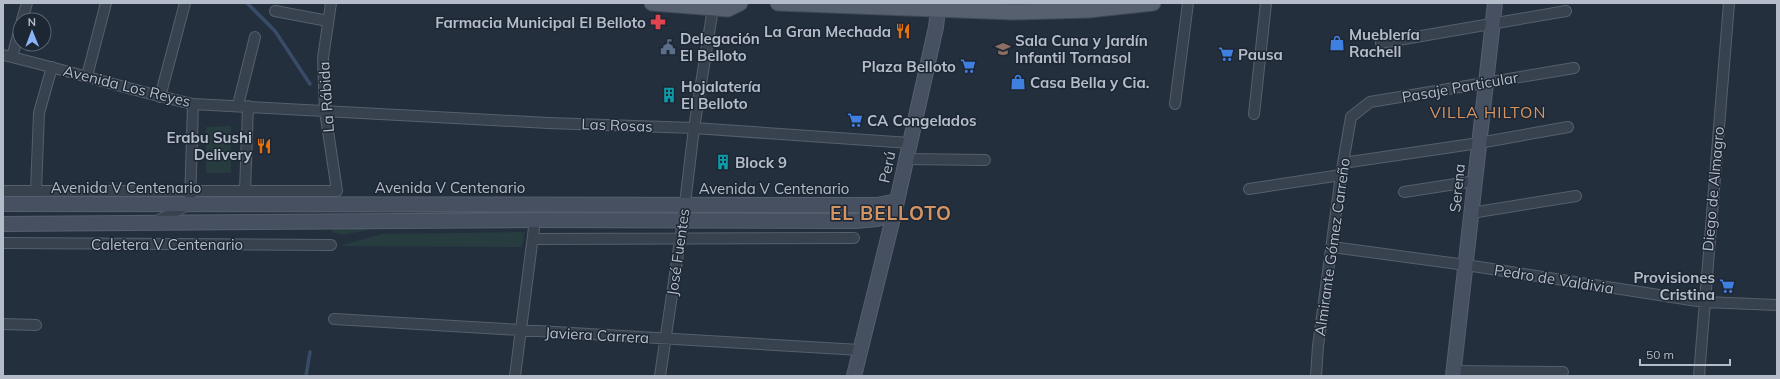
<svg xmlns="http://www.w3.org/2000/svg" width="1780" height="379" font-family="Mulish,sans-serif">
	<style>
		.green { fill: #263c3f }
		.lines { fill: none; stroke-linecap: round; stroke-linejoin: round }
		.stream { stroke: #394c67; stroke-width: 3.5 }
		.street-casing { stroke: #565f6c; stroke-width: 12 }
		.secondary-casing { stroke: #565f6c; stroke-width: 16 }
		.primary-casing { stroke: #414a57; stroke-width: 17 }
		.street { stroke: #38414e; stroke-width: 10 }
		.secondary { stroke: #465061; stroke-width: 14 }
		.primary { stroke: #56606e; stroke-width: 15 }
		.labels { text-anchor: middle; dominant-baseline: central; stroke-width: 3; stroke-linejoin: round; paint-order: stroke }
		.poi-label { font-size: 15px; font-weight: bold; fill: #b4bcc9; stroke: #1d2633; text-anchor: start }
		.street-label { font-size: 15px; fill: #b4bcc9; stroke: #1d2633 }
		.neighbourhood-label { font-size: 16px; letter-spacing: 1px; fill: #d59563; stroke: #1d2633 }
		.district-label { font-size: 19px; font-weight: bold; letter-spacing: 1px; fill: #d59563; stroke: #1d2633 }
	</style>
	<rect width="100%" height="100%" fill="#242f3e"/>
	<!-- green -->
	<path class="green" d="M231,126V173H206V127Z
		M332,228H378L342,235L332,232Z
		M525,232L522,247L339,246L382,234Z"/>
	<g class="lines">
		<!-- stream -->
		<path class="stream" d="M247,3L275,31L310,84
			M306,376L310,352"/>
		<!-- street casing -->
		<g class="street-casing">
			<path id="street" d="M275,11L328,21
				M22,20L27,3
				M1381,43L1566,11
				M3,55C67,70 129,90 193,104L548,123L694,128L910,143
				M12,57L20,28
				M87,76L106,3
				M160,97L185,3
				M1175,104L1188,3
				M238,105L255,37
				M1254,114L1266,3
				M906,159L985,160
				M1343,163L1479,143L1568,127
				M1249,189L1341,175
				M3,191H337L325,111L323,58L331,3
				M36,191L39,113L52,67
				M245,191L248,106
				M1404,192L1475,181
				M1471,213L1576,196
				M155,222L190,204L193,104
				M533,239L854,238
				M3,243L331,245
				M1332,247L1466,265L1704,302L1777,305
				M334,319L860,350
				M3,324L36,325
				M1454,371L1563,372
				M515,376L535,220
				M660,376L683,220L694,128L713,8
				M1316,376L1318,346L1341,175L1351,117L1370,102L1574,68
				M1699,376L1729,3"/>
		</g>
		<!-- secondary casing -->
		<g class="secondary-casing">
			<path id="secondary" d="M3,204L855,205H877L897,201
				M3,224L535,220L855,221L878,219L895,210
				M854,376L895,210L936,27L938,10
				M1453,376L1495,3"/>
		</g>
		<!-- primary casing -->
		<g class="primary-casing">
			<path id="primary" d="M652,3L728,9L740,3
				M778,3L1013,12L1088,10L1153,3"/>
		</g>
		<!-- street -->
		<use href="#street" class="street"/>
		<!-- secondary -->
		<use href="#secondary" class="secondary"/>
		<!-- primary -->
		<use href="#primary" class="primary"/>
	</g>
	<!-- icons -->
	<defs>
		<g id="pharmacy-bare" transform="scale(1.2)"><path d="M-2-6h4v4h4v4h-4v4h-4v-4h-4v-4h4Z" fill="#e0444e" stroke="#1d2633" stroke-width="2.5" paint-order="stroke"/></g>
		<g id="restaurant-bare" transform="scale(1.2)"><path d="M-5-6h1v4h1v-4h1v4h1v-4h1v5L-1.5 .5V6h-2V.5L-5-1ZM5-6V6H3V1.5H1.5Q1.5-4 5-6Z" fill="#e8710a" stroke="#1d2633" stroke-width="2.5" paint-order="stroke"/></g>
		<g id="shop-bare" transform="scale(1.2)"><path d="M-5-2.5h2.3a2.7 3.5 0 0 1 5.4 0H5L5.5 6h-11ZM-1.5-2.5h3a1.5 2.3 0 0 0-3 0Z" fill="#3f7fe0" stroke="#1d2633" stroke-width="2.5" paint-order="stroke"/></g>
		<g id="civic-bare" transform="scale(1.2)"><path d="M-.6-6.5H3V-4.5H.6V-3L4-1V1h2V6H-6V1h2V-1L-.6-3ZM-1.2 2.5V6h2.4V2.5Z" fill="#5c6f8a" stroke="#1d2633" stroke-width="2.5" paint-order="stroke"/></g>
		<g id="school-bare" transform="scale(1.2)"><path d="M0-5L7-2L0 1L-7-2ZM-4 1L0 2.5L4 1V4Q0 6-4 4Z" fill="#8d6e63" stroke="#1d2633" stroke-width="2.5" paint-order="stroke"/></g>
		<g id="supermarket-bare" transform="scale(1.2)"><path d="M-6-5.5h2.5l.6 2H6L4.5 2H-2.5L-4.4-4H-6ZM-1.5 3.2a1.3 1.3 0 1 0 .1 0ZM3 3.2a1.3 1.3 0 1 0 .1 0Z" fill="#3f7fe0" stroke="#1d2633" stroke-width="2.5" paint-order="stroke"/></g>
		<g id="building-bare" transform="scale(1.2)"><path d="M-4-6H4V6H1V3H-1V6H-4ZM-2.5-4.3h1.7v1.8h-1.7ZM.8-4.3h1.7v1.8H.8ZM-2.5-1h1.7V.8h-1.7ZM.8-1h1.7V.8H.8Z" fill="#0f9aa8" stroke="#1d2633" stroke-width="2.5" paint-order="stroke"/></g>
	</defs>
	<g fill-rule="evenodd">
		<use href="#pharmacy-bare" x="658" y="22"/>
		<use href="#restaurant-bare" x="903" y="31"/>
		<use href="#shop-bare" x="1337" y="43"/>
		<use href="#civic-bare" x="668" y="47"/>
		<use href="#school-bare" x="1003" y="49"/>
		<use href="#supermarket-bare" x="1226" y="54"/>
		<use href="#supermarket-bare" x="968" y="66"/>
		<use href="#shop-bare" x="1018" y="82"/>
		<use href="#building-bare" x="669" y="95"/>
		<use href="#supermarket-bare" x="855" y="120"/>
		<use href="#restaurant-bare" x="264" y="146"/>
		<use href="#building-bare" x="723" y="162"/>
		<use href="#supermarket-bare" x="1727" y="286"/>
	</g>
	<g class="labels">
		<!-- poi labels -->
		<g class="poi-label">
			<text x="646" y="22" text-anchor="end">Farmacia Municipal El Belloto</text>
			<text x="891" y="31" text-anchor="end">La Gran Mechada</text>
			<text x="1349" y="34">Mueblería<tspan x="1349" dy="17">Rachell</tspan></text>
			<text x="680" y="38">Delegación<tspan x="680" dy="17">El Belloto</tspan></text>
			<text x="1015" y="40">Sala Cuna y Jardín<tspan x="1015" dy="17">Infantil Tornasol</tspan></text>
			<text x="1238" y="54">Pausa</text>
			<text x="956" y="66" text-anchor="end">Plaza Belloto</text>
			<text x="1030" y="82">Casa Bella y Cia.</text>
			<text x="681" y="86">Hojalatería<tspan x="681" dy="17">El Belloto</tspan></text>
			<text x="867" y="120">CA Congelados</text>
			<text x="252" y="137" text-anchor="end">Erabu Sushi<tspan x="252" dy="17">Delivery</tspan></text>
			<text x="735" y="162">Block 9</text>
			<text x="1715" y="277" text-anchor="end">Provisiones<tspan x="1715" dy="17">Cristina</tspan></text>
		</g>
		<!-- street labels -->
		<g class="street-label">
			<text transform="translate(127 86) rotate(14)">Avenida Los Reyes</text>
			<text transform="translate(1460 87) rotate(-10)">Pasaje Particular</text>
			<text transform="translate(326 97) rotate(-94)">La Rábida</text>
			<text transform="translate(617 125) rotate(2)">Las Rosas</text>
			<text transform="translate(887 167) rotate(-78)">Perú</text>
			<text x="126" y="187">Avenida V Centenario</text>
			<text x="450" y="187">Avenida V Centenario</text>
			<text x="774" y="188">Avenida V Centenario</text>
			<text transform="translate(1457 188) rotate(-84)">Serena</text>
			<text transform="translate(1713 189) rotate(-85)">Diego de Almagro</text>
			<text x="167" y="244">Caletera V Centenario</text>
			<text transform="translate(1332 247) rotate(-82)">Almirante Gómez Carreño</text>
			<text transform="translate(678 252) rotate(-82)">José Fuentes</text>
			<text transform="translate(1554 279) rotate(9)">Pedro de Valdivia</text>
			<text transform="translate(597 335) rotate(3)">Javiera Carrera</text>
		</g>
		<!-- neighbourhood labels -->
		<g class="neighbourhood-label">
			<text x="1488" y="112">VILLA HILTON</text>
		</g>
		<!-- district labels -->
		<g class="district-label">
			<text x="891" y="213">EL BELLOTO</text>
		</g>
	</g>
	<!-- border -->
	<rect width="1780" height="379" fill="none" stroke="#b4bcc9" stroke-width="8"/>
	<!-- north arrow -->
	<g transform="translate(32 32) rotate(359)"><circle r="19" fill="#1d2633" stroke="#59626f"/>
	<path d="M0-3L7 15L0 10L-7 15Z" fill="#8ab4f8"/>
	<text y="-6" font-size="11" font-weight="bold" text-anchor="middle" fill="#b4bcc9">N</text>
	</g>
	<!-- scale -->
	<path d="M1640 359v6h90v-6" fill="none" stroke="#b4bcc9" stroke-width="2"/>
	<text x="1646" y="359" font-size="12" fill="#b4bcc9" stroke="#1d2633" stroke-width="3" paint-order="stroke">50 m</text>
</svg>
